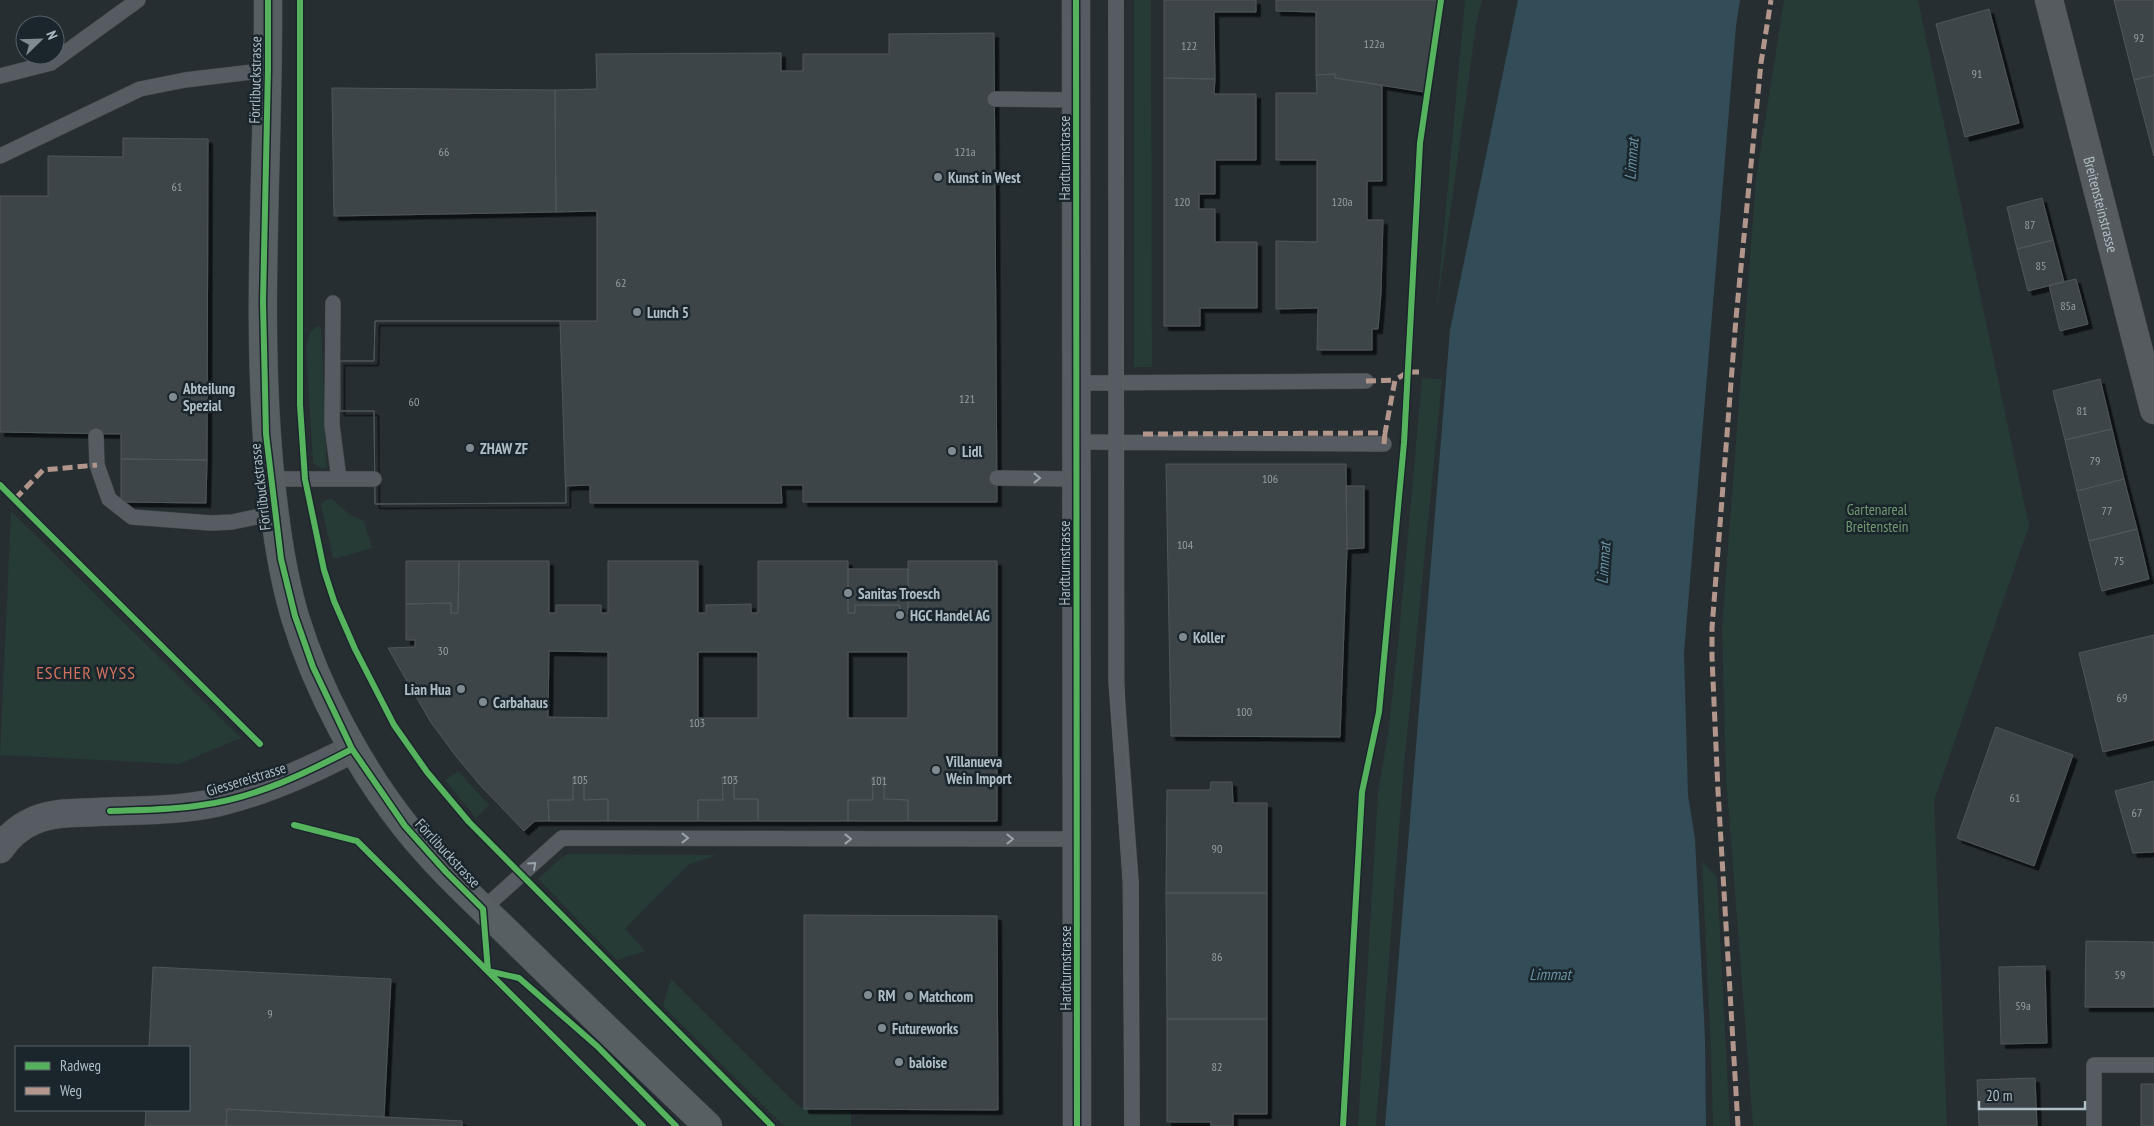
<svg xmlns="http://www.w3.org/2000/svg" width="2154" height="1126" font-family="'PT Sans Narrow',sans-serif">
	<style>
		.green { fill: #263a36 }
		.water { fill: #324c58 }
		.building { fill: #3e4549; stroke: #4e565a; fill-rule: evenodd; filter: url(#shadow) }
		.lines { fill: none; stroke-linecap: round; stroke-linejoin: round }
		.lane-casing { stroke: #444a4d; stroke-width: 16 }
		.street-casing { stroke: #444a4d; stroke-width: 29 }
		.secondary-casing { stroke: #444a4d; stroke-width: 29 }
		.primary-casing { stroke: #434b4f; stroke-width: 29 }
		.lane { stroke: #565c61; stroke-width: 15 }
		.street { stroke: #565c61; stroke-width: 28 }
		.secondary { stroke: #555b5f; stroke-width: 28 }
		.primary { stroke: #585f62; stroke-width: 28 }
		.tram { stroke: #5a6064; stroke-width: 1 }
		.quiet { stroke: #b2968c; stroke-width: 5; stroke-dasharray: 10 5; stroke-linecap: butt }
		.cycleway-casing { stroke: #1a262c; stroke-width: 9 }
		.cycleway { stroke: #56b35d; stroke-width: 6 }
		.oneway { stroke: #99a5ab }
		.poi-dot { fill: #7f8b91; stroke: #1a262c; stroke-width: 2 }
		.labels { text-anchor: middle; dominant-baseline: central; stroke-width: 5; stroke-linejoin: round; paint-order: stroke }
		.number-label { font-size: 12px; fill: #939fa5 }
		.street-label { font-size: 15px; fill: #afbdc4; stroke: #1a262c }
		.poi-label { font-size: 15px; font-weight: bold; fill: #afbdc4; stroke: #1a262c; text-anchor: start }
		.park-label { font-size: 15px; fill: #709970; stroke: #1a262c }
		.water-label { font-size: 16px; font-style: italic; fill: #6990a2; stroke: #1a262c }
		.quarter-label { font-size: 18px; letter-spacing: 1px; fill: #cf735f; stroke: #1a262c }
	</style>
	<defs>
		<filter id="shadow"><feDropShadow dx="4.5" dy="4.5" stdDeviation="0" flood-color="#0009"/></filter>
	</defs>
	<rect width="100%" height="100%" fill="#262e32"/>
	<!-- green -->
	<path class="green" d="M1134,0H1151L1152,367H1134Z
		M1465,0H1482L1476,26L1436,316Z
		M1784,0H1918L2029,526L1934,801L1947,1126H1753L1726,777L1722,627L1756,178Z
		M316,327H321L327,467L322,469L313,463L306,347L310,332Z
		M1422,378L1442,379L1404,766L1376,1126H1358L1378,792L1388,734L1399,634Z
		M332,499L350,515L364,521L372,548L338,558H333L321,505L325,500Z
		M11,511L241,738L179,764L0,755Z
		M458,771L489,805L476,818L445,780Z
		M568,854H573L716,855L688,865L625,929L645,951L617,960L538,879L561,858Z
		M1702,861L1717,877L1730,1126H1713L1711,1052Z
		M671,979L797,1105L804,1109L851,1110V1126H784L663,1006Z"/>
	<!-- water -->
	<path class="water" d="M1518,0H1740L1736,26L1684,653L1688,795L1695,839L1705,1038L1706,1126H1385L1450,330Z"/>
	<!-- building -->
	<path class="building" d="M1164,0H1256V12H1214L1215,79L1164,78Z
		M1276,0H1438L1424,92L1335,78V74L1316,75V12L1276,11Z
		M2114,0H2154V75L2134,80Z
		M1989,9L2019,123L1965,137L1936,24Z
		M994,33L997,502H803V485H781L782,503H590V485L566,486V503L375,504L374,411H340V361H374L375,321H597V211L556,212L555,90L597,89L596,54L781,53V71H803V54H889V34Z
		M1335,74V78L1382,85V181H1367V220H1383L1381,293L1378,329H1372V350H1317L1318,308L1276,309V241L1317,242V160H1276V93H1317L1316,75Z
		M2154,75V156L2134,80Z
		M1164,78L1215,79L1214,94H1256V160H1215V194H1199V209H1215V242H1257V308H1200V326H1164Z
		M332,88L555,90L556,212L334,216Z
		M123,138L208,139L207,460L121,459V434L0,432V196H48V156L123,157Z
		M2042,198L2053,240L2017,249L2007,207Z
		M2053,240L2064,282L2028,291L2017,249Z
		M2076,279L2088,324L2060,331L2049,285Z
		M375,321H560L566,503L375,504L374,411H340V361H374Z
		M2100,379L2112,429L2065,440L2053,391Z
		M2112,429L2124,479L2077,491L2065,440Z
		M121,459L207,460L206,503L121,502Z
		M1166,464H1346L1347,549L1340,737L1171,736Z
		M2124,479L2137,529L2089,541L2077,491Z
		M1346,486H1364V548L1347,549Z
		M2137,529L2149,579L2102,591L2089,541Z
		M406,561H459L458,613H451V603L406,604Z
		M459,561H549V613H556V605H601V613H608V561H698V613H706V605L751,604V613H758V561H848V613H855V605H900V613H908V561H997V821H908V800L884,799V777H872L873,800H848V821H758V799H734V777H722L723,800H698V821H608V799L584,800V777H573V800H548L549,821H535L524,831L480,785L455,755L430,721L388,648L415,647V640H406V604L451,603V613H458ZM549,651L608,652V718L548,717ZM698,652H758V718H698ZM848,652H908V718H848Z
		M848,569H908V613H900V605H855V613H848Z
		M2154,635V740L2103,752L2079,653Z
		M1996,727L2073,755L2034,866L1957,838Z
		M573,777H584V800L608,799V821H549L548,800H573Z
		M722,777H734V799H758V821H698V800H723Z
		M872,777H884V799L908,800V821H848V800H873Z
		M2154,781V852L2133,853L2115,791Z
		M1211,782H1232L1233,803H1267V893H1166L1167,790H1210Z
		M1166,893H1267V1019H1167Z
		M804,915L997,916L998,1110L804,1109Z
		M2086,941L2154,942V1007H2085Z
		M2045,966L2047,1043L2001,1044L1999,967Z
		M153,967L391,979L384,1117L227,1109L226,1126H145L146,1110H189V1047H149Z
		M1167,1019H1267V1114H1233V1126H1211V1122H1167Z
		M2035,1078L2037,1126H1979L1977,1080Z
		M2141,1084H2154V1126H2141Z
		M227,1109L462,1121V1126H226Z"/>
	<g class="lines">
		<!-- lane casing -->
		<g class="lane-casing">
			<path id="lane" d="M1116,0V681L1131,881L1132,1126
				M0,76L51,63L138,0
				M995,99L1076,100
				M0,156L140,89L185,80L268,70
				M333,303L332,425L339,479
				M1077,383L1366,381
				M96,436L97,465L109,499L132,517L211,523L232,522L275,513
				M1077,442L1384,444
				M997,478L1077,479
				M271,479H374
				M483,909L562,838L1078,839
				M2094,1126V1065H2154"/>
		</g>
		<!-- street casing -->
		<g class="street-casing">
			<path id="street" d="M1076,0L1077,1126
				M0,849C8,837 21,826 35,820C55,812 77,813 98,812C138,810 180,811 219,802C266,791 310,771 352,749"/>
		</g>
		<!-- secondary casing -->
		<g class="secondary-casing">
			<g id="secondary">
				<path id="s1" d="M2049,0L2154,410"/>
			</g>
		</g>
		<!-- primary casing -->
		<g class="primary-casing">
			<path id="primary" d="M268,0C269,161 254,323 271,483C276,528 282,573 295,617C317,689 359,768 406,827C436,865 473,899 508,933C574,998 641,1062 708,1126"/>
		</g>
		<!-- lane -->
		<use href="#lane" class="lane"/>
		<!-- street -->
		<use href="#street" class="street"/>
		<!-- secondary -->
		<use href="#secondary" class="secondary"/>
		<!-- primary -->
		<use href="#primary" class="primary"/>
		<!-- tram -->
		<path class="tram" d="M1109,0L1110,690L1123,883L1125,1126
			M1123,0L1124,683L1126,743L1138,883L1139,1126"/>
		<!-- quiet -->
		<path class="quiet" d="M1366,381L1395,380
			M1143,434L1385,433L1395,380L1408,372H1419
			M1384,444L1385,433
			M15,499L43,470L97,465
			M1738,1126L1718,791L1712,657V628L1736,318L1761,63L1771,0"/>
		<!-- cycleway casing -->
		<g class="cycleway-casing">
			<path id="cycleway" d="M268,0V70L263,302L266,434L281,559L295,616L313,667L352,749L405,826L446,872L483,909L488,971L519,978L597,1046L676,1126
				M300,0V405L305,479L324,570L334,601L355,649L394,725L427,772L469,822L772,1126
				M1076,0L1077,1126
				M0,485L260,744
				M110,811C140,810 172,810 202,805C255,798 306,773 352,749
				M294,825L357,841L643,1126
				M1343,1126L1362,792L1379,712L1404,443L1420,143L1441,0"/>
		</g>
		<!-- cycleway -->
		<use href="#cycleway" class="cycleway"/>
	</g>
	<!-- one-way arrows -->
	<defs><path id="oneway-chevron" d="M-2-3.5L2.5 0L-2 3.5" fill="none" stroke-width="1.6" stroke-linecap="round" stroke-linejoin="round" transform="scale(1.25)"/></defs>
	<g class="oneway">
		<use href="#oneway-chevron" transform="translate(1037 478)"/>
		<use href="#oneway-chevron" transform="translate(685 838)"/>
		<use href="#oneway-chevron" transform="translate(848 839)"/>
		<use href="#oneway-chevron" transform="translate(1010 839)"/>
		<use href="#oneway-chevron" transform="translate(533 865) rotate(-42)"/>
	</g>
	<!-- markers -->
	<g class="poi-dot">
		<circle cx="938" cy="177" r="5"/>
		<circle cx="637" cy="312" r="5"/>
		<circle cx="173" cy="397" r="5"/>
		<circle cx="470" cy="448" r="5"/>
		<circle cx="952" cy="451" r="5"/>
		<circle cx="848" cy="593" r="5"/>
		<circle cx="900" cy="615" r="5"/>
		<circle cx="1183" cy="637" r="5"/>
		<circle cx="461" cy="689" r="5"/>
		<circle cx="483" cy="702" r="5"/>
		<circle cx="936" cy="770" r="5"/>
		<circle cx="868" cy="995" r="5"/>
		<circle cx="909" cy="996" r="5"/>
		<circle cx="882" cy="1028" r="5"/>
		<circle cx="899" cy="1062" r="5"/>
	</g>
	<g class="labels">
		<!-- number labels -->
		<g class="number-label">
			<text x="2139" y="37">92</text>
			<text x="1374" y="43">122a</text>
			<text x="1189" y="45">122</text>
			<text x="1977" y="73">91</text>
			<text x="444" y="151">66</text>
			<text x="965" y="151">121a</text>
			<text x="177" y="186">61</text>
			<text x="1182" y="201">120</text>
			<text x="1342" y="201">120a</text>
			<text x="2030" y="224">87</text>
			<text x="2041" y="265">85</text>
			<text x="621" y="282">62</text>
			<text x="2068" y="305">85a</text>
			<text x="967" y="398">121</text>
			<text x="414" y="401">60</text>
			<text x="2082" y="410">81</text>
			<text x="2095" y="460">79</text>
			<text x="1270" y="478">106</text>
			<text x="2107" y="510">77</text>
			<text x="1185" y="544">104</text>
			<text x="2119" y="560">75</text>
			<text x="443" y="650">30</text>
			<text x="2122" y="697">69</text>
			<text x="1244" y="711">100</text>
			<text x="697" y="722">103</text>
			<text x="580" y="779">105</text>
			<text x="730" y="779">103</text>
			<text x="879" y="780">101</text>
			<text x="2015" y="797">61</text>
			<text x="2137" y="812">67</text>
			<text x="1217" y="848">90</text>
			<text x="1217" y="956">86</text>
			<text x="2120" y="974">59</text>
			<text x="2023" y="1005">59a</text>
			<text x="270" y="1013">9</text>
			<text x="1217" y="1066">82</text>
		</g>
		<!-- street labels -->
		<g class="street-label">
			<text transform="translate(255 80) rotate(-89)">Förrlibuckstrasse</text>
			<text transform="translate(1064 158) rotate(-90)">Hardturmstrasse</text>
			<text stroke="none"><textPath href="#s1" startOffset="211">Breitensteinstrasse</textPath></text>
			<text transform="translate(260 487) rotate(-97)">Förrlibuckstrasse</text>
			<text transform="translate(1064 563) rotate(-90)">Hardturmstrasse</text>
			<text transform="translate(246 779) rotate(-17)">Giessereistrasse</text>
			<text transform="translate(448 853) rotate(47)">Förrlibuckstrasse</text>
			<text transform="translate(1065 968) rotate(-90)">Hardturmstrasse</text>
		</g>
		<!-- poi labels -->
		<g class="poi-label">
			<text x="948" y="177">Kunst in West</text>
			<text x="647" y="312">Lunch 5</text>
			<text x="183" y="388">Abteilung<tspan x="183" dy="17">Spezial</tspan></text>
			<text x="480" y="448">ZHAW ZF</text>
			<text x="962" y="451">Lidl</text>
			<text x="858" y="593">Sanitas Troesch</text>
			<text x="910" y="615">HGC Handel AG</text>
			<text x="1193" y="637">Koller</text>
			<text x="451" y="689" text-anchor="end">Lian Hua</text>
			<text x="493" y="702">Carbahaus</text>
			<text x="946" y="761">Villanueva<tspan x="946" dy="17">Wein Import</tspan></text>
			<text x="878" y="995">RM</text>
			<text x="919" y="996">Matchcom</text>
			<text x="892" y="1028">Futureworks</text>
			<text x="909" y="1062">baloise</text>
		</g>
		<!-- park labels -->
		<g class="park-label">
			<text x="1877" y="509">Gartenareal<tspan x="1877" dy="17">Breitenstein</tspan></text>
		</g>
		<!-- water labels -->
		<g class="water-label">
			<text transform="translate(1631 159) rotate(-86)">Limmat</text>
			<text transform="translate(1603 563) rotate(-86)">Limmat</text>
			<text x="1550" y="974">Limmat</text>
		</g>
		<!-- quarter labels -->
		<g class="quarter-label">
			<text x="86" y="672">ESCHER WYSS</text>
		</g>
	</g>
	<!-- legend -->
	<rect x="15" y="1046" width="175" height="65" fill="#1a262c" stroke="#566269"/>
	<rect x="25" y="1062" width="25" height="8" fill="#56b35d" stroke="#566269"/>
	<text x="60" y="1071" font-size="15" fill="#afbdc4">Radweg</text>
	<rect x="25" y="1087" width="25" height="8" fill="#b2968c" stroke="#566269"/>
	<text x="60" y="1096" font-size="15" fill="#afbdc4">Weg</text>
	<!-- north arrow -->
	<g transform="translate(40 40) rotate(67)"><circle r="24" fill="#1a262c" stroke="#566269"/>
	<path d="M0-4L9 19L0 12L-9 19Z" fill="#7f8b91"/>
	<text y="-8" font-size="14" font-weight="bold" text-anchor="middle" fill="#afbdc4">N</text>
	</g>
	<!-- scale -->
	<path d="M1979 1101v8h106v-8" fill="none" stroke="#afbdc4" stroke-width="2.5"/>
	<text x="1986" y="1101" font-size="15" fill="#afbdc4" stroke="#1a262c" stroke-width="4" paint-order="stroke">20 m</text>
</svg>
